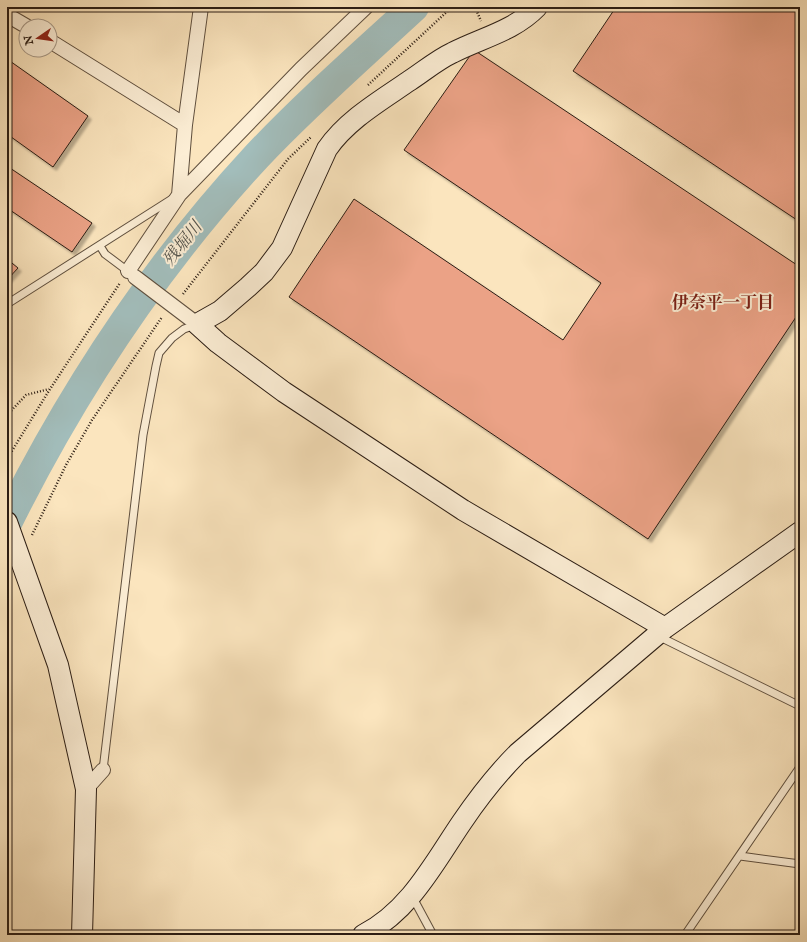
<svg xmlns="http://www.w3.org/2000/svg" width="807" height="942" font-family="'IM FELL English','Noto Serif JP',serif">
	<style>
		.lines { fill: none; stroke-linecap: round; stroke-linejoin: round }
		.river { stroke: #a2bdbb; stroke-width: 30 }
		.building { fill: #eba286; stroke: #2b1d14; filter: url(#shadow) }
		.lane-casing { stroke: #5f4f3e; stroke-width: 9 }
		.street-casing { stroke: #5f4f3e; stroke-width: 16 }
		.secondary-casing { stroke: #2b1d14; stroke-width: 22 }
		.path { stroke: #2b1d14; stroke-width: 2.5; stroke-dasharray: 1 2; stroke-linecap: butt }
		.lane { stroke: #fceed5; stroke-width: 7 }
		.street { stroke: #fceed5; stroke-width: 14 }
		.secondary { stroke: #fceed5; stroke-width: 20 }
		.labels { text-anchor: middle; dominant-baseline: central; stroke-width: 4; stroke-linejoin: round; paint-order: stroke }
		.water-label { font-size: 17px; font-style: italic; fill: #55554e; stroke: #fceed5 }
		.neighbourhood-label { font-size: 17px; font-weight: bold; fill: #7a1f14; stroke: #fceed5 }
	</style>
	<defs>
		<filter id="shadow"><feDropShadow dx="3.5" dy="3.5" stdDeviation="1" flood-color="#0004"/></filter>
	</defs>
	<rect width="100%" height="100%" fill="#fbe5be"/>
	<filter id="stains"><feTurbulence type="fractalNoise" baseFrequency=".005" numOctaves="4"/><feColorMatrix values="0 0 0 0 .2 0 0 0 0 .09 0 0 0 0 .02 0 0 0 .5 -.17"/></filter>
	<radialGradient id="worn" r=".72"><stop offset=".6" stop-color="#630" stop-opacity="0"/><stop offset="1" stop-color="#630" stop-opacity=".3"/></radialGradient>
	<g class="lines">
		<!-- river -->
		<path class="river" d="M7,523C73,390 156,265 257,156C306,104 361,56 414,7"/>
	</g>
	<!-- building -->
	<path class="building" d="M616,7H800V222L573,71Z
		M474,50L800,267V311L648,539L289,297L354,199L563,340L601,283L404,150Z
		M7,59L88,116L53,167L7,134Z
		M7,166L92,223L72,252L7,208Z
		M7,259L18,268L7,280Z"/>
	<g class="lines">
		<!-- lane casing -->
		<g class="lane-casing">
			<path id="lane" d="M100,246L105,254L129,272
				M7,304L172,199
				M658,636L800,706
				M103,770L143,435L156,366L159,353L172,338L184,329L195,325
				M740,856L800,864
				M412,896L433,935
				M685,935L800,767"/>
		</g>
		<!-- street casing -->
		<g class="street-casing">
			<path id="street" d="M7,15L26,26
				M50,41L185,125
				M179,195L185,125L201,7
				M128,271L179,195L301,69L366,7
				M135,277L197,324
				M86,789L103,770"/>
		</g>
		<!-- secondary casing -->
		<g class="secondary-casing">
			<path id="secondary" d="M537,7C514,31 481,38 452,53C437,60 423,72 409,81C380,101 347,120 327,149L282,248L264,272L248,287L220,311L197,324L218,343L284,392L463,510L665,628
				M7,522L58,665L86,789L82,935
				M363,935C410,911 434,863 462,822C479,797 497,774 518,753L665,628L800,532"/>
		</g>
		<!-- path -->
		<path class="path" d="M475,7L481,21
			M368,85L452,7
			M183,294L288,159L311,137
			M7,415L26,395L49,389
			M7,459L50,389L120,283
			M32,535L66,465L92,420L162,317"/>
		<!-- lane -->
		<use href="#lane" class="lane"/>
		<!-- street -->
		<use href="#street" class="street"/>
		<!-- secondary -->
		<use href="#secondary" class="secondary"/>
	</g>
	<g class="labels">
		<!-- water labels -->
		<g class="water-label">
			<text transform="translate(183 244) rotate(-51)">残堀川</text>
		</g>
		<!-- neighbourhood labels -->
		<g class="neighbourhood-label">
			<text x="723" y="303">伊奈平一丁目</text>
		</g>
	</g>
	<!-- margin -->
	<rect width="807" height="942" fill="none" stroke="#fbe5be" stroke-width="24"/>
	<rect x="8" y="8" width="791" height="926" fill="none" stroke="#2b1d14" stroke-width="2"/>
	<rect x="12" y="12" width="783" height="918" fill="none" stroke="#2b1d14"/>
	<!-- north arrow -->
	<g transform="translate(38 38) rotate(257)"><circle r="19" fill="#fceed5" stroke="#a89a88"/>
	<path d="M0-3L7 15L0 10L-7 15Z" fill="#8f2418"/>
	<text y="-6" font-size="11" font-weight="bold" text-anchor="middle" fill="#2b1d14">N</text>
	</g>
	<rect width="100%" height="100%" filter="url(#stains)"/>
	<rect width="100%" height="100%" fill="url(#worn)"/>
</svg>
